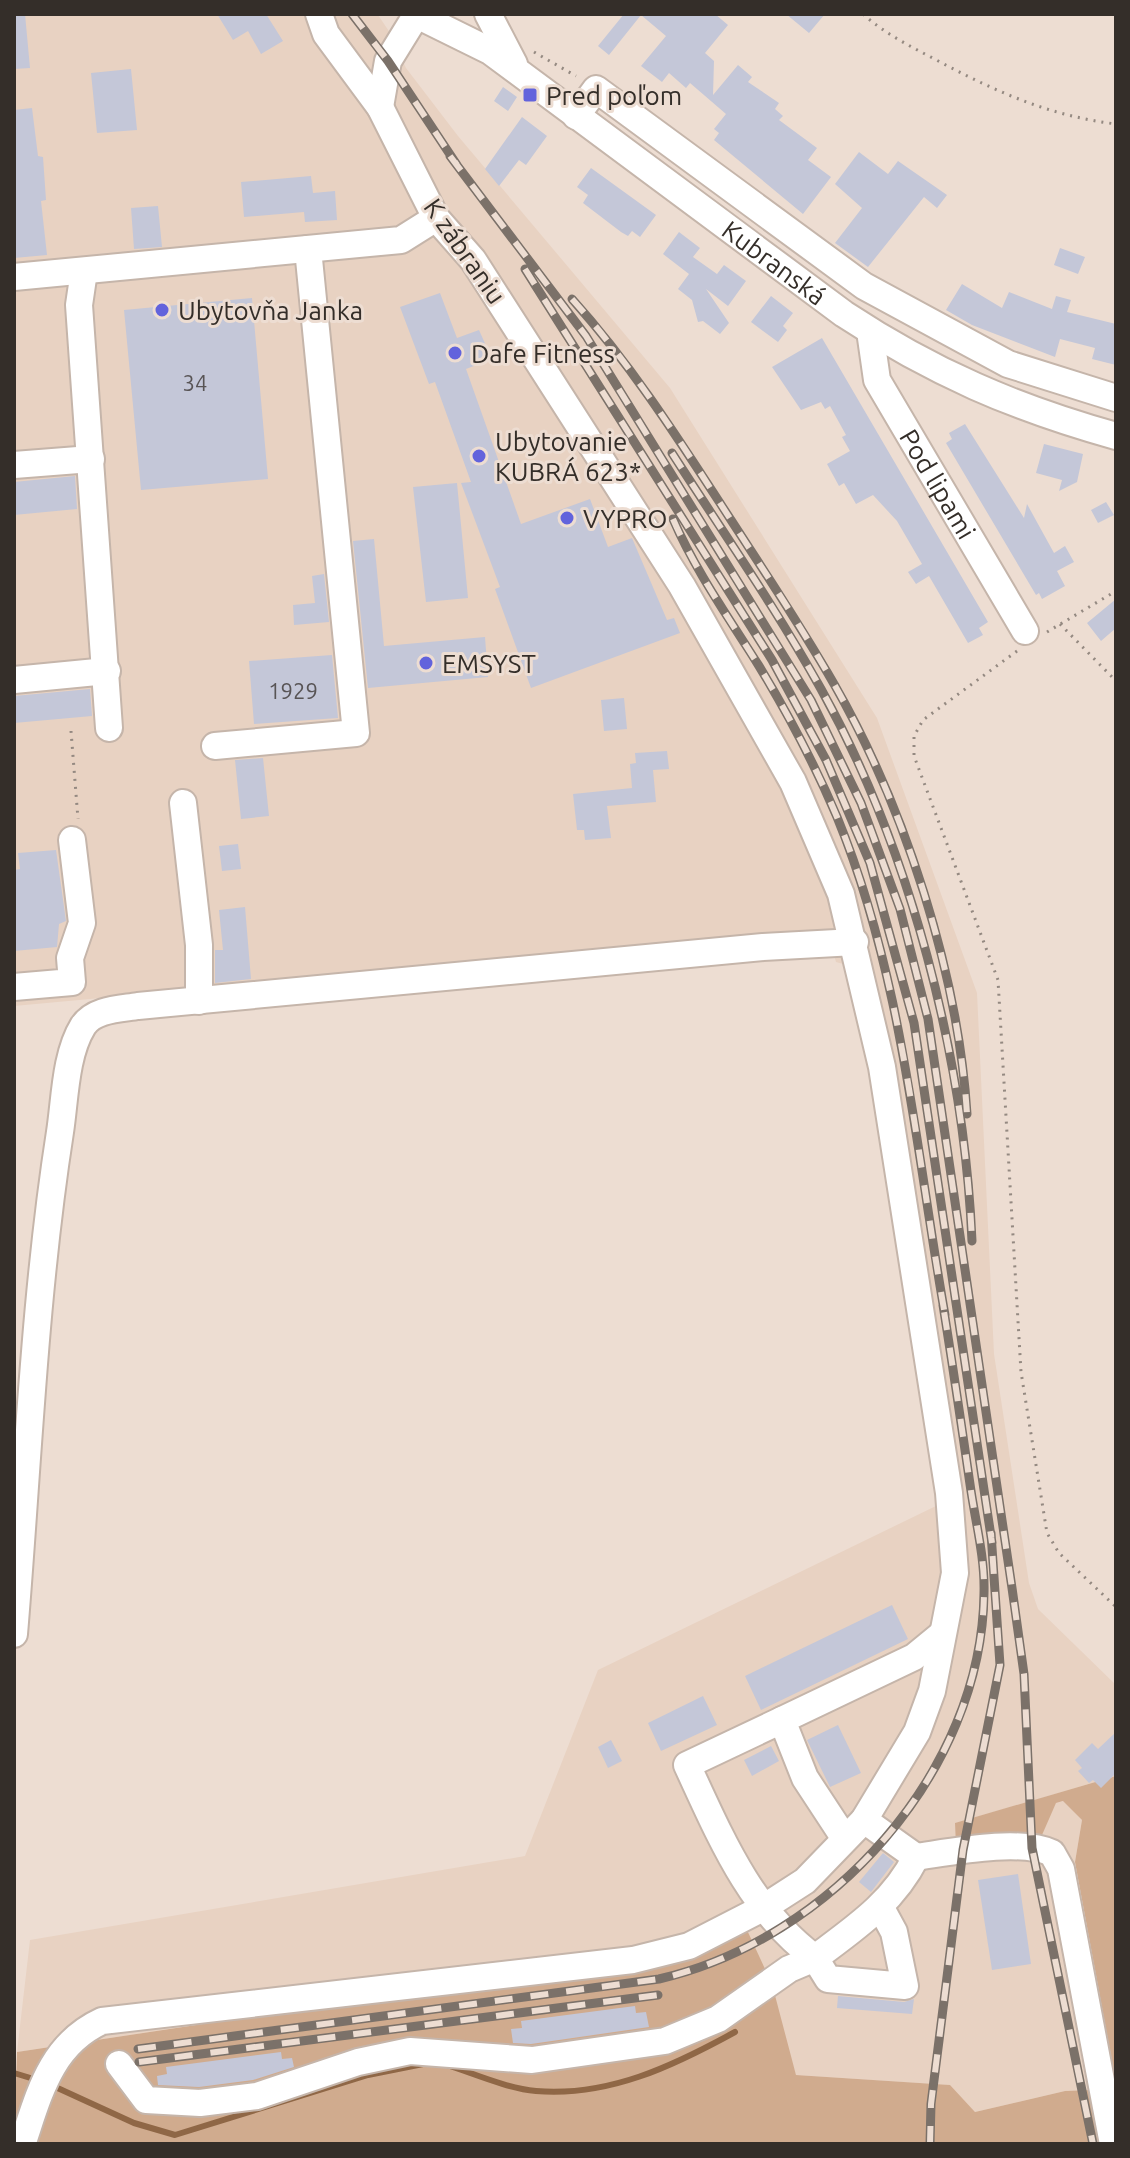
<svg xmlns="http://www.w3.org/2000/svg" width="1130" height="2158" font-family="Ubuntu,sans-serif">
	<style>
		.built { fill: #e8d2c2 }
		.green { fill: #d0ab8e }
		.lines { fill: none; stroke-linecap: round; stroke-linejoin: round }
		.stream { stroke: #8f6746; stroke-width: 6 }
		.building { fill: #c4c7d8 }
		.minor-casing { stroke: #c5b5aa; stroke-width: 30 }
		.path { stroke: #948981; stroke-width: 3; stroke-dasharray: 2 6; stroke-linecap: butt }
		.minor { stroke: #fff; stroke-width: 26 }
		.rail-casing { stroke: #7b7169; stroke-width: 9 }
		.rail { stroke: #edddd2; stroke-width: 6; stroke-dasharray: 18; stroke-linecap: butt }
		.poi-dot { fill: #6263dc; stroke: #edddd2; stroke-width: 3 }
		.labels { text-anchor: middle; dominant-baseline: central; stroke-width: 6; stroke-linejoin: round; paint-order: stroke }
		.number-label { font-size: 22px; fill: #585455 }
		.poi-label { font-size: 26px; fill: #342e29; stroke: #edddd2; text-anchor: start }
		.street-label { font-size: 26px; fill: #342e29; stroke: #edddd2 }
	</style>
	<rect width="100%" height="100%" fill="#edddd2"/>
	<!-- built -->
	<path class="built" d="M14,14L378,15L405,55L402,60L406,68L458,136L670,388L877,718L977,993L994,1354L1029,1583L1038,1609L1116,1685V1776L956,1823L1049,1816L1056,1803L1064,1801L1082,1820L1075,1862L1116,2089L1065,2091L975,2112L949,2085L796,2075L786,2043L687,1951L17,2052L30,1940L525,1856L598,1670L938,1505L870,1050L850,966L836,962L833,951L253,984L14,1006Z"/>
	<!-- green -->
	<path class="green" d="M1116,1776V2083L1075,1862L1082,1820L1063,1801L1056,1803L1042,1835L956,1845L955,1823Z
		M747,1930L772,1984L796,2075L950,2085L975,2112L1065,2091L1116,2089V2144H14L17,2052L687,1951Z"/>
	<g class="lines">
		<!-- stream -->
		<path class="stream" d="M447,2065C475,2074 506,2088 536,2091C609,2097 673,2066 735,2032
			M14,2073L37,2080
			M51,2085L134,2123L175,2135L368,2075L423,2064"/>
	</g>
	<!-- building -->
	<path class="building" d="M14,14H25L30,68L14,69Z
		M217,14H266L283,41L261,54L248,31L233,40Z
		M624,14H715L728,25L705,53L714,61L713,95L738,65L752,77L748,82L779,103L775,109L783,116L779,120L817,148L808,160L831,177L803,214L714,140L719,133L714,129L726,114L690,83L686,88L669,73L662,82L641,66L666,36L641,15L609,55L598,46Z
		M786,14H825L809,33Z
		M131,69L137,130L97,133L91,73Z
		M503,87L517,97L508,111L494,101Z
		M32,108L38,156L43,157L46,200L41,201L47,255L14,258V110Z
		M522,117L547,136L526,165L519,160L499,186L485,169Z
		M859,152L888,174L898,161L947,195L937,208L924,197L868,267L835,243L862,208L835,184Z
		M591,168L656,215L640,237L632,231L628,236L621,232L583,203L588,195L577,187Z
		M311,176L313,193L335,191L337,220L305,222L304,212L244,217L241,182Z
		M158,206L162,247L134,249L131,208Z
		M679,232L700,248L693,257L717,274L724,265L746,281L728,306L706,289L729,323L720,334L703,321L698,322L692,300L678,289L689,274L663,254Z
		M1060,248L1085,257L1078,274L1054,265Z
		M962,284L1002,308L1009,292L1052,309L1056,296L1071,300L1067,312L1116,324V365L1092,359L1095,348L1060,339L1055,357L972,325L946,310Z
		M440,293L457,338L479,330L492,359L466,369L521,524L590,499L608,547L632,538L667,620L674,618L680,633L531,688L495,589L500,587L461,483L471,482L435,382L429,384L400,307Z
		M771,296L793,313L783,326L787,330L778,342L751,322Z
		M252,298L268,479L141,490L124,310Z
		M822,338L988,622L979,628L983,635L968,643L929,576L916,584L908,572L922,564L897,521L873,495L856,504L844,483L839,486L827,464L850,451L842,437L846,435L830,406L825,409L821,402L801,410L772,367Z
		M965,424L1024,518L1027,504L1054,553L1065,546L1074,562L1057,571L1065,586L1042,599L1039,593L1036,595L946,443L952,439L949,433Z
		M1044,444L1083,454L1077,482L1059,491L1062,480L1036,473Z
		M75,476L77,509L14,515V482Z
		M457,483L468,598L426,602L413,487Z
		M1106,502L1114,515L1098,523L1091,510Z
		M374,539L384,646L485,637L488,677L368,688L353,541Z
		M324,574L329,622L294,625L293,605L315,603L312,576Z
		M1116,599V628L1101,641L1087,623Z
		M332,655L338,718L254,724L249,661Z
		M90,689L92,716L14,723V696Z
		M624,698L627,729L604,731L601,700Z
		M667,751L669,769L653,770L656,802L607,806L611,838L585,840L584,830H577L573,794L632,788L630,764L636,763L635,753Z
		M263,758L269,816L241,819L235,760Z
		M238,844L241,869L222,871L219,846Z
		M56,850L66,921L59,924L57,947L14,951V870L20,869L18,853Z
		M245,907L251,979L215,983V950H223L219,910Z
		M892,1605L908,1639L761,1710L745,1676Z
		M703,1696L717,1725L661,1751L648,1723Z
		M838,1725L861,1773L830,1787L807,1740Z
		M1116,1732V1773L1101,1788L1093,1780L1089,1783L1078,1771L1082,1768L1075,1760L1092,1743L1098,1749Z
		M611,1740L622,1761L608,1768L598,1747Z
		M771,1746L779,1761L752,1776L744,1760Z
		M883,1853L894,1862L871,1892L859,1882Z
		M1018,1874L1031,1964L992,1970L978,1880Z
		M838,1996L904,2002L914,1999L912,2014L837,2008Z
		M635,2006L636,2013L646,2012L649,2027L531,2044L513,2043L511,2029L522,2028L521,2021Z
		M281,2052L282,2059L292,2058L294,2067L253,2080L199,2087L158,2085L157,2076L167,2074L166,2067Z"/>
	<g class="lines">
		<!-- minor casing -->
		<g class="minor-casing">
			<g id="minor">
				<path id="s1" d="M415,14L490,51L844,314C932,372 1015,408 1116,436"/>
				<path d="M488,14L514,64"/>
				<path d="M380,107L388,61L417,14"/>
				<path d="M576,116L596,89L864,286L1008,364L1116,398"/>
				<path d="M84,271L79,305L109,728"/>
				<path d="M14,277L401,240L436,218"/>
				<path id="s2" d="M870,331L877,380L1025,631"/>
				<path d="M14,465L91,459"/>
				<path d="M14,680L107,671"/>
				<path d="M215,746L356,733L308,249"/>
				<path d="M183,803L199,945V1001"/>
				<path d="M14,987L72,982L70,958L82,923L72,840"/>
				<path d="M14,1634C28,1467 34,1298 60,1132C65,1100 65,1055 83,1026C94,1009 120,1009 138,1006L763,947L855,942"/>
				<path d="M782,1720L687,1765C720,1836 750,1910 815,1958C855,1928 893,1903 916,1857L864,1820"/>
				<path d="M845,1839L805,1778L782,1720L914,1657L942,1634"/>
				<path d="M916,1857C951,1852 1019,1838 1052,1853L1061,1869L1113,2144"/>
				<path d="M119,2064L146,2100L200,2103L257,2096L358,2062L410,2051L532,2060L665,2041L718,2019L789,1969L815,1958L828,1979L905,1986L894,1932L881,1908"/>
				<path d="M14,2137L24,2139C40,2091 52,2044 102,2021L633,1960L689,1946L763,1908L805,1881L864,1820L917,1732L932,1691L955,1573L949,1493L882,1067L841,894L793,782L682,586L473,260L436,218L380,107L326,34L319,14"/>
			</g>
		</g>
		<!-- path -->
		<path class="path" d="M863,14C886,35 914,48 942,63C999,93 1051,116 1116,124
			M534,52L576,76
			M1060,624L1116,681
			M1047,632L1116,591
			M1017,651L923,720L914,736V756L998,980L1021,1372L1047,1533L1059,1553L1116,1607
			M71,731L78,819"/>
		<!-- minor -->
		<use href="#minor" class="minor"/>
		<!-- rail casing -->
		<g class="rail-casing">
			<path id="rail" d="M352,14L388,61L457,165
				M450,156L586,336L811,700L861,803L900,909L928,1019L1012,1588L1024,1674L1032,1848L1093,2144
				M525,269L772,660L826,760L870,863L914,1023L992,1543
				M572,299C634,368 681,443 731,520C766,574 802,628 834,684C905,808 958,972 967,1114
				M672,453C722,531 776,608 821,689C911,851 964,1057 972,1241
				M673,519C696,572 729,618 759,666C788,714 815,765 837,817C903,978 915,1146 945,1315
				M138,2049L659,1979C830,1940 982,1772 984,1593C985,1559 976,1524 971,1491C962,1429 953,1367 943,1305
				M139,2062L658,1995
				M930,2144L931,2104L963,1850L1000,1665L991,1533"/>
		</g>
		<!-- rail -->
		<use href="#rail" class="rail"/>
	</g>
	<!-- markers -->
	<g class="poi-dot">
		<rect x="522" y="87" width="16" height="16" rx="4"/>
		<circle cx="162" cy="310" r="8"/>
		<circle cx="455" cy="353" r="8"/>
		<circle cx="479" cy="456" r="8"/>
		<circle cx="567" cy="518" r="8"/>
		<circle cx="426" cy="663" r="8"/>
	</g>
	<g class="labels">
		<!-- number labels -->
		<g class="number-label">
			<text x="195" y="382">34</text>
			<text x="293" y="690">1929</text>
		</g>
		<!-- poi labels -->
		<g class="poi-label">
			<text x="546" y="95">Pred poľom</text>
			<text x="178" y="310">Ubytovňa Janka</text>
			<text x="471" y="353">Dafe Fitness</text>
			<text x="495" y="441">Ubytovanie<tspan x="495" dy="30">KUBRÁ 623*</tspan></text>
			<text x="583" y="518">VYPRO</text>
			<text x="442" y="663">EMSYST</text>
		</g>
		<!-- street labels -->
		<g class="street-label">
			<text transform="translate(465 251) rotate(55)">K zábraniu</text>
			<text stroke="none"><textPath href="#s1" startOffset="438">Kubranská</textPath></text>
			<text stroke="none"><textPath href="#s2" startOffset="170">Pod lipami</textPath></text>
		</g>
	</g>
	<!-- border -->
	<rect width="1130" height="2158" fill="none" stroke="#342e29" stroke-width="32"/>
</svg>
